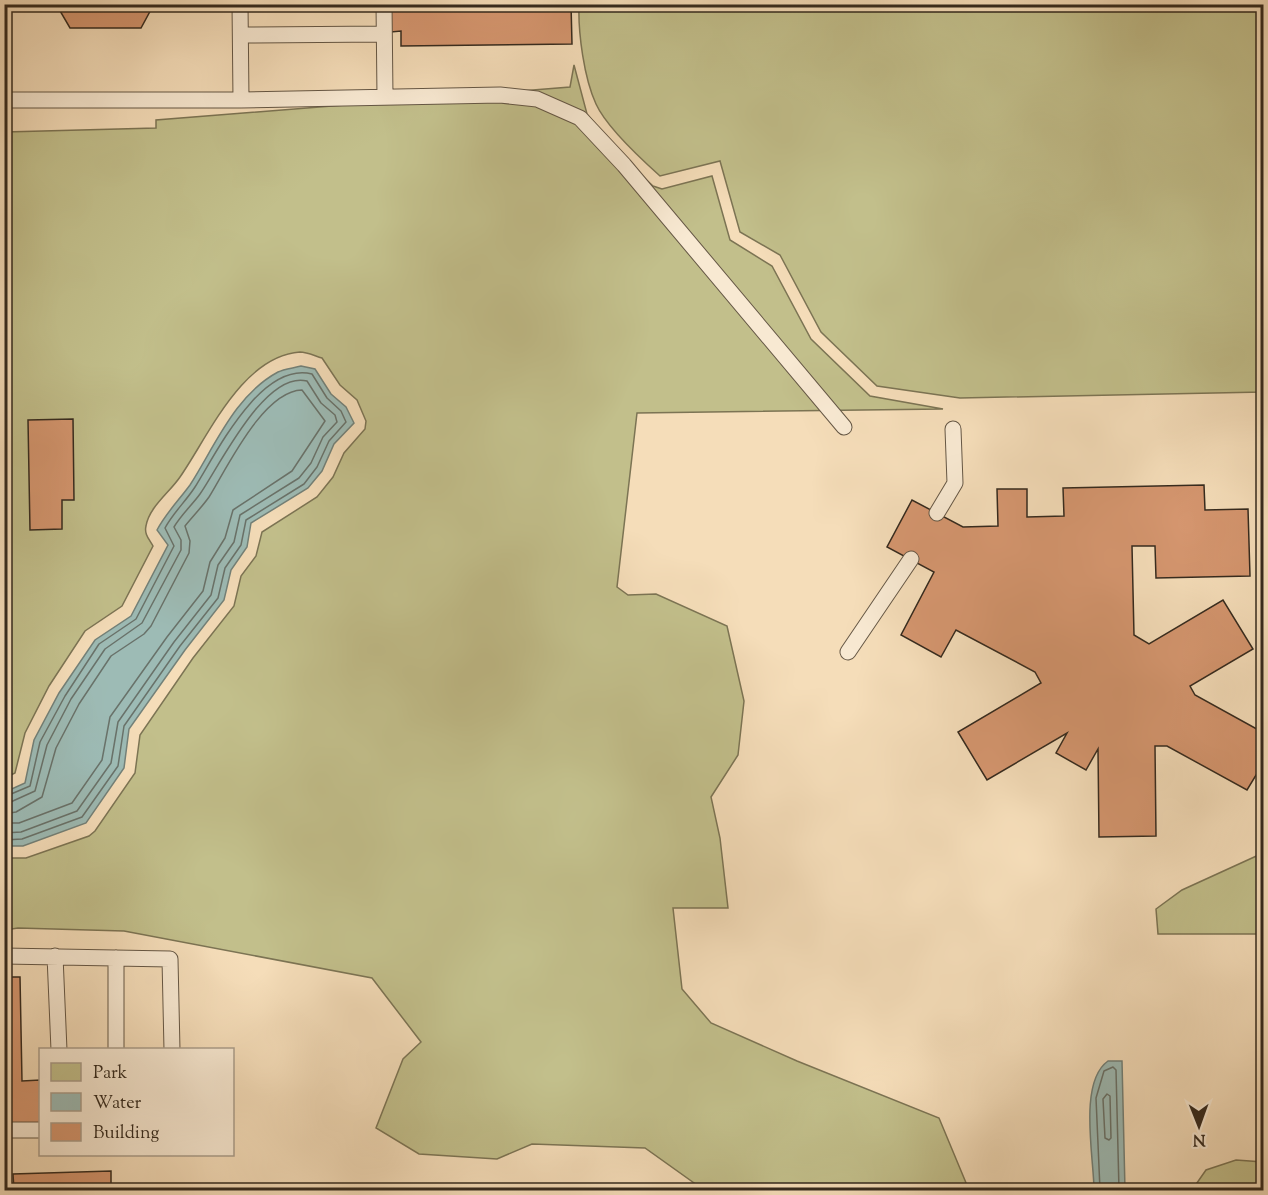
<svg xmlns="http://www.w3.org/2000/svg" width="1268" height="1195" font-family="'Sorts Mill Goudy',serif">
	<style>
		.green { fill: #c2bf8b; stroke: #7c7454; stroke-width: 1.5 }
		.water { fill: #9dbbb5; stroke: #738179; stroke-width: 1.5 }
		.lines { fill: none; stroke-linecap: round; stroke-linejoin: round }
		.shore { stroke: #69726a; stroke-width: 1.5 }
		.building { fill: #d5966f; stroke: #352a1e; stroke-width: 1.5 }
		.service-casing { stroke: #655745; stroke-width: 17 }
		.service { stroke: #f8e9d2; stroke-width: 15 }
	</style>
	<rect width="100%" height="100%" fill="#f5ddb9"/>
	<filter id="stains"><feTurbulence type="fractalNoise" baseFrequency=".00333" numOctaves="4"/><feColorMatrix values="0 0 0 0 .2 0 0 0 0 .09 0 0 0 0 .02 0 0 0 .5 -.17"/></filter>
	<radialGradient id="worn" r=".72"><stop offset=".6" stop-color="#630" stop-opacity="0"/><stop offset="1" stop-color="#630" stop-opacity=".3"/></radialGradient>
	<!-- green -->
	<path class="green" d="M579,4L1263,5V392L960,398L877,386L821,332L780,255L740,232L720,161L660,176C641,159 606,126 596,104C584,78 578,33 579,4Z
		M574,65L587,114L622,157L653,186L662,189L712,176L730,240L772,266L811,339L870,396L943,409L637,413L617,587L628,595L656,594L727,626L744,701L738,755L711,797L720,838L728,908H673L682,989L711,1023L797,1061L939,1118L969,1190H704L645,1148L532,1144L497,1159L419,1154L376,1128L403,1059L421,1042L372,978L124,931L18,928L5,930L4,858H26L89,836L95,831L135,773L140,735L193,658L234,606L241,576L256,556L262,532L317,497L333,477L344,453L365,429L366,421L357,400L340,385L322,358C315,356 307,352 300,352C242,356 208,437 180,477C170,492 149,507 146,526C144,534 149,539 153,546L122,606L85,631L49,686L25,733L15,773L5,778V132L156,128V120L570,87Z
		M1263,853V934H1158L1156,909L1182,890Z
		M1236,1160L1263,1162V1190H1192L1206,1170Z"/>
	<!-- water -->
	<path class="water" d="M301,366L315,369L331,394L346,407L354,423L334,444L322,471L308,488L251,523L247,547L231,570L224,600L185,650L129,729L124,768L86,823L23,846H5V792L25,783L34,740L59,693L95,640L131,616L168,545L157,530C166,513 179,500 190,485C215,446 235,395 278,372C284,369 294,368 301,366Z
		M1108,1061H1122L1125,1190H1094C1094,1158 1078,1082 1108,1061Z"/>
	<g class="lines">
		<!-- shore -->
		<path class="shore" d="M4,797L30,786L40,742L65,696L99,644L136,619L174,546L165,528C173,513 186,501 195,487C217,452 261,361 312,374L327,398L341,411L346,422L329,441L317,467L304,484L246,520L241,545L225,568L218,598L180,646L124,726L118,766L82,817L22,839L4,840
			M4,805L35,791L47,745L71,699L105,649L142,623L181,550V540L174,527C181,515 192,505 200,494C219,467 265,370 307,381L321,403L335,415L337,422L323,437L311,463L299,478L240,515L234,542L218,565L211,595L174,642L118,722L111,763L77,811L21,832L4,833
			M4,814L16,812L42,797L56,748L79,704L111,656L144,634L151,626L189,553L190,541L185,526C193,516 202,507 209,497C227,468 263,391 302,390L325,421L292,471L233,510L225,538L210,562L203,591L167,637L110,717L102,760L72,803L19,823H4
			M1107,1094L1110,1096L1111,1138L1109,1140L1105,1138L1103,1099Z
			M1100,1190L1096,1098L1104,1071L1113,1067L1116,1070L1119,1190"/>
	</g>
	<!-- building -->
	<path class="building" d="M56,4H154L141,28H70Z
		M391,4H571L572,44L401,46V31L391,32Z
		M73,419L74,500H62V529L30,530L28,420Z
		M1204,485L1205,510L1248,509L1250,576L1156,578L1155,546H1132L1134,635L1149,644L1223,600L1253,649L1190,686L1195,695L1264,733V762L1247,790L1167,746H1155L1156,836L1099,837L1098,749L1086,770L1056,753L1067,733L987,780L958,732L1041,683L1035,672L956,630L941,657L901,635L934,572L887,547L912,500L963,527L998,526L997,489H1027V517L1064,516L1063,488Z
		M4,977H20L22,1081L40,1080V1124L4,1125Z
		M111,1171V1190H14L13,1174Z"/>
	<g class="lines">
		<!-- service casing -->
		<g class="service-casing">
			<path id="service" d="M240,4L241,100
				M384,4L385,97
				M241,35L384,34
				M4,100H241L500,95L537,99L580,118L624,165L844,427
				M937,513L955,483L953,429
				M848,652L911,559
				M4,956L170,959L172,1050
				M55,956L59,1050
				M116,1050V958
				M4,1130H40"/>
		</g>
		<!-- service -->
		<use href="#service" class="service"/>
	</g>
	<!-- margin -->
	<rect width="1268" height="1195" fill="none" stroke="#f5ddb9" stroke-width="24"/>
	<rect x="6" y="6" width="1256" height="1183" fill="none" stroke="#352a1e" stroke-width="3"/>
	<rect x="12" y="12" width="1244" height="1171" fill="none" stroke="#352a1e" stroke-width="1.5"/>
	<!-- legend -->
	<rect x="39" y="1048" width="195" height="108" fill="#f8e9d2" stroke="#aa9d8a" stroke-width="1.5"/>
	<rect x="51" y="1063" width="30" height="18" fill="#c2bf8b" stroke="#aa9d8a" stroke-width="1.5"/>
	<text x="93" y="1078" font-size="18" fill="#352a1e">Park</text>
	<rect x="51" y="1093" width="30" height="18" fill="#9dbbb5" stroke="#aa9d8a" stroke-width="1.5"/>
	<text x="93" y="1108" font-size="18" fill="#352a1e">Water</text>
	<rect x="51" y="1123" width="30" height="18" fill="#d5966f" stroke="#aa9d8a" stroke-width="1.5"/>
	<text x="93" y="1138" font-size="18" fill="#352a1e">Building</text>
	<!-- north arrow -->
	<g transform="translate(1199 1126) rotate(179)" stroke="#f8e9d2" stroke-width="4.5" paint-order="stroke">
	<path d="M0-4.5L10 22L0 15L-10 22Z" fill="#352a1e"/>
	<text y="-9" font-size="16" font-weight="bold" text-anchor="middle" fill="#352a1e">N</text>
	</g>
	<rect width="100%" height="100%" filter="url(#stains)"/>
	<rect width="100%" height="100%" fill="url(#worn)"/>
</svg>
